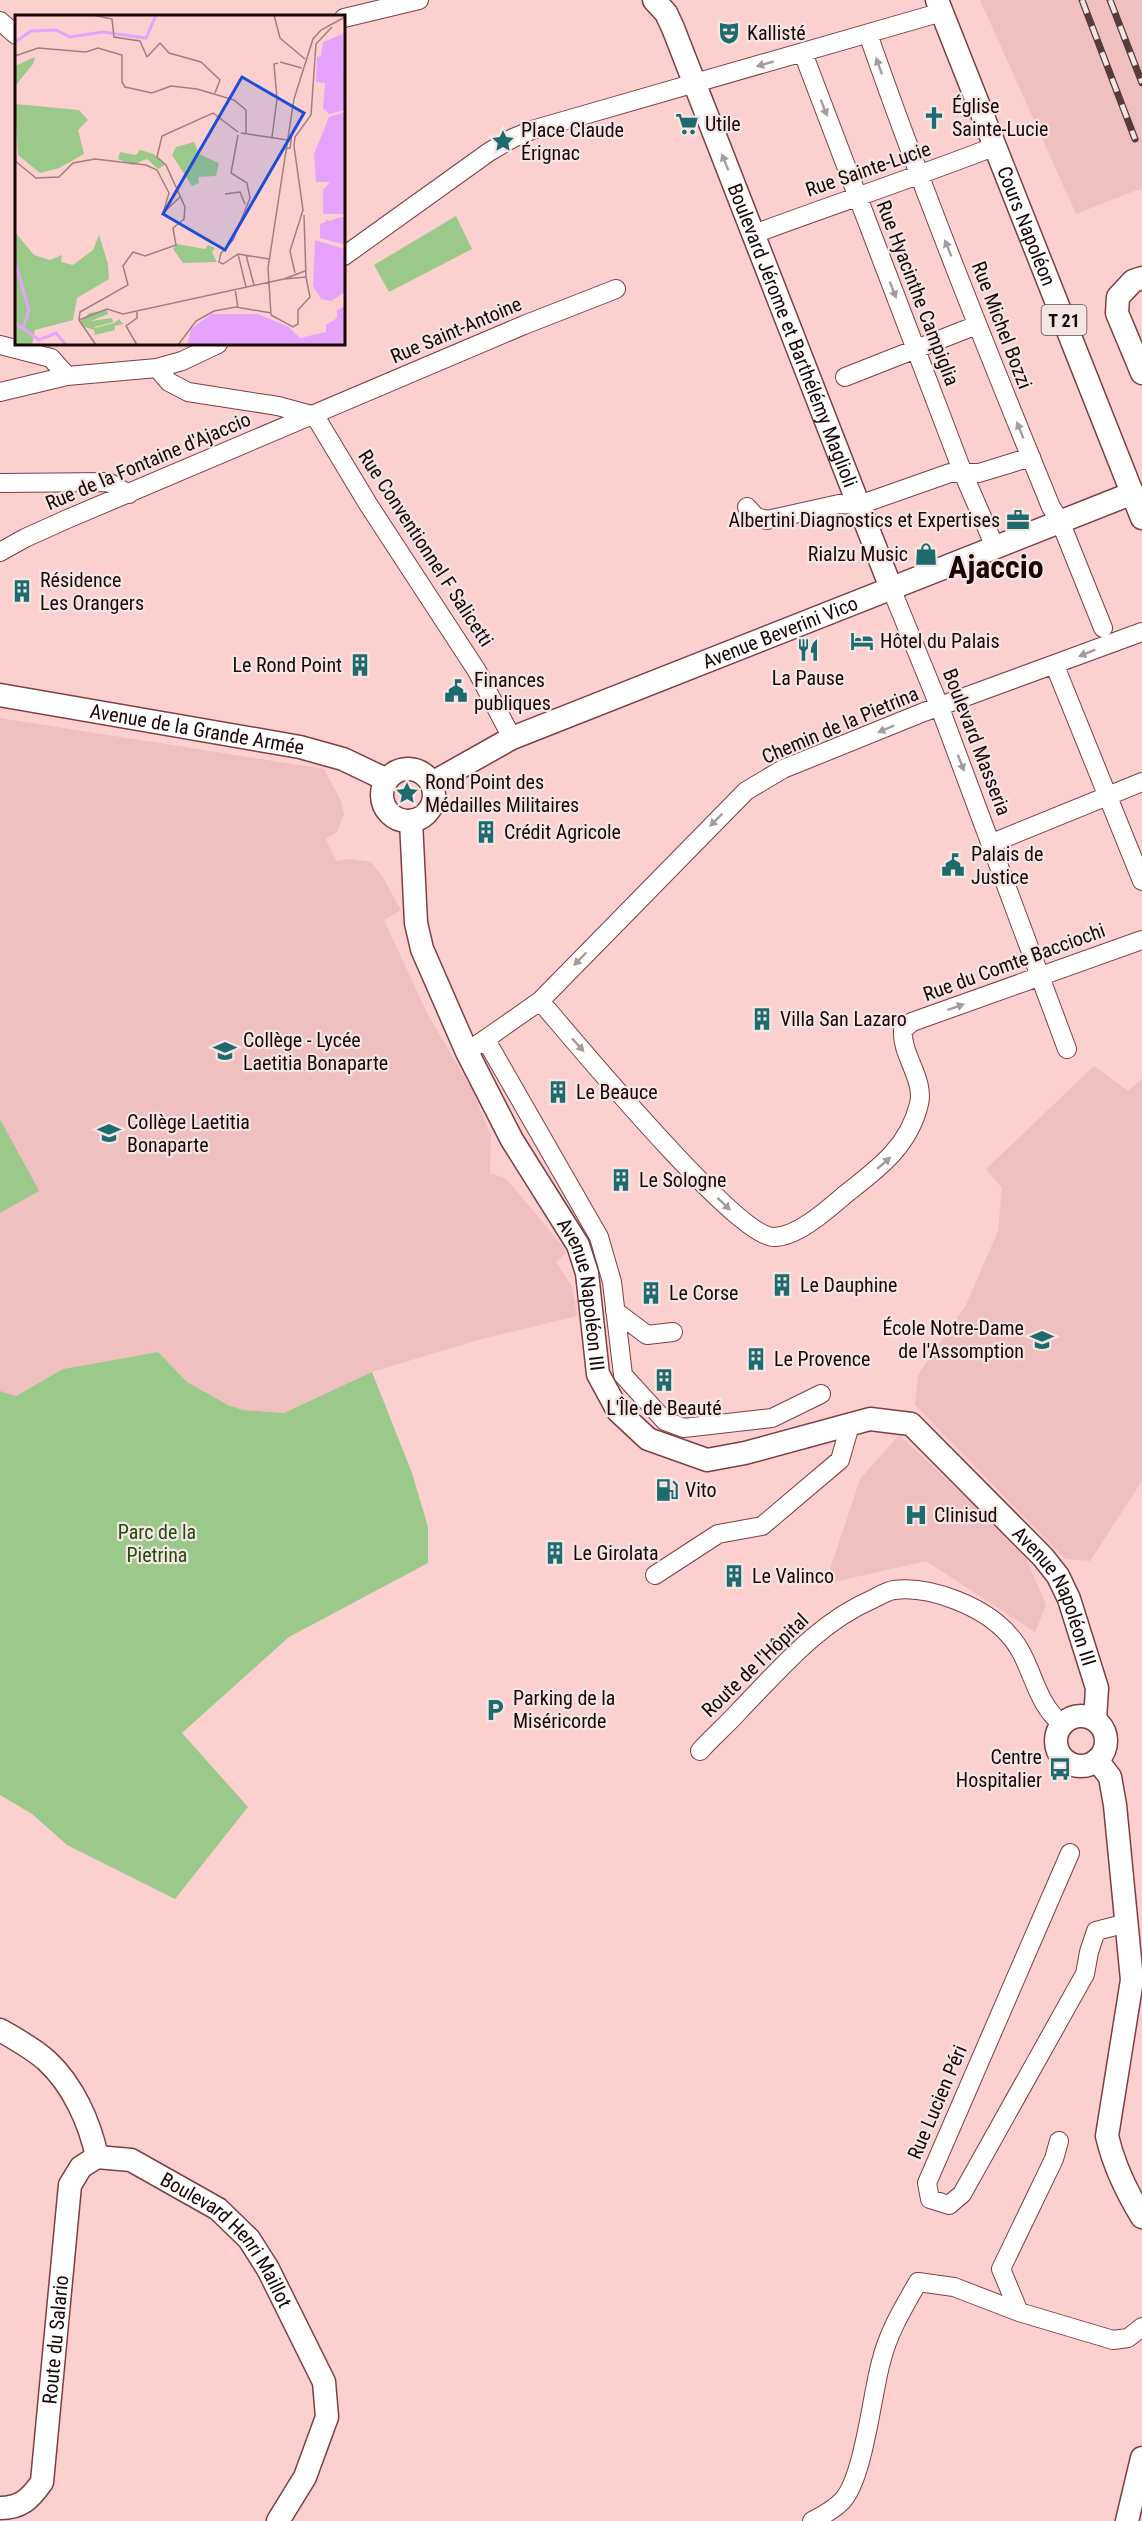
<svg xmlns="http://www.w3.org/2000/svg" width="1142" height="2521" font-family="'Roboto Condensed',sans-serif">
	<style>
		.built { fill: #f0bfc0 }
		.green { fill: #9ac989 }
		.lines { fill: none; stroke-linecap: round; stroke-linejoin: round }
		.minor-casing { stroke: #7d3f43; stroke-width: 20 }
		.major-casing { stroke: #7d3f43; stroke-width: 25 }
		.minor { stroke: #fff; stroke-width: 18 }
		.major { stroke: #fff; stroke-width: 22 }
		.rail-casing { stroke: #583b3c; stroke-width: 7 }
		.rail { stroke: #f5e6e6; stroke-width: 4.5; stroke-dasharray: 14; stroke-linecap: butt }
		.oneway { fill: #a49b9c }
		.labels { text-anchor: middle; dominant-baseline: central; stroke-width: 4.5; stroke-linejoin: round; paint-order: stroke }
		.shield { fill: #f5e6e6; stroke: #5d484a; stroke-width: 1.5 }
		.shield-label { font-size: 18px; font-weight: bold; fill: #1c0507 }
		.poi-label { font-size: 20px; fill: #1c0507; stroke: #f5e6e6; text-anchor: start }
		.street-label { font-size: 20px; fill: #1c0507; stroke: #f5e6e6 }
		.park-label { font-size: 20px; fill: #214c09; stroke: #f5e6e6 }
		.town-label { font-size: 32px; font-weight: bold; fill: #1c0507; stroke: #f5e6e6 }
		.inset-river { fill: none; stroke: #e7a2fe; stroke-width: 3 }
		.inset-road { fill: none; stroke: #a37f80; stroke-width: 1.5 }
		.view { fill: #1d4ed8; fill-opacity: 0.15; stroke: #1d4ed8; stroke-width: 3 }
		.inset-edge { fill: none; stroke: #1c0507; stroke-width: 3 }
	</style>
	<rect width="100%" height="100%" fill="#fdd0d0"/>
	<!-- built -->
	<path class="built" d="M980,0H1142V188L1076,214Z
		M0,718L324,769L341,801L344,815L337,832L326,839L336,861L351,859L371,862L382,876L401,910L384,920L427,1013L472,1090L491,1135L490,1173L504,1178L511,1184L567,1252L556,1262L572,1286L577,1316L478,1340L372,1372L284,1413L243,1410L228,1405L187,1382L157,1352L63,1369L16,1396L0,1391Z
		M1094,1066L1128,1091L1142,1079V1481L1090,1561L1065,1559L915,1405L918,1375L966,1305L998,1231L1002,1188L986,1169Z
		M899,1435L1023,1551L1046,1605L1035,1632L926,1561L825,1584L860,1479Z"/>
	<!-- green -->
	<path class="green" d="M456,216L472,249L389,292L374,265Z
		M0,1119L39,1191L0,1213Z
		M158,1352L187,1382L228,1405L243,1410L284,1413L372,1372L412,1473L428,1527V1563L289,1637L182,1733L248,1807L175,1899L67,1845L32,1814L0,1795V1391L16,1396L63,1369Z"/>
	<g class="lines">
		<!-- minor casing -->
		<g class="minor-casing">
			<path id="minor" d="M344,18L419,0
				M0,21L16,35
				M868,34C924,194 987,350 1051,507L1060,521L1103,628
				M803,53L963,473L995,547
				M754,234C835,204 916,177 996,146
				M344,256L489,152L513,138L532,130L942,12
				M0,345L51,358L67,376
				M157,368L169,382L188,392L278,406L315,416
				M845,377L977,325
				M0,392L67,376L157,368L182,361L218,344
				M315,416L368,504L477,671L512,738
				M0,483L108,482L129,494
				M747,507L756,517L767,520L839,504L859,505L950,473H979L1031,457
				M0,552L25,538L65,520L524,325L616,289
				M891,588L940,708L1067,1049
				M1055,666L1142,881
				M992,843L1142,782
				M540,1001C573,1039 736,1237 774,1237C798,1237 829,1208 847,1193C879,1168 909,1146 919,1104C925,1079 901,1055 903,1030L912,1022L1142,940
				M486,1040L599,1237L612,1282L623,1375L665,1421L684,1428L772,1418L821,1394
				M467,1052L540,1001L746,791L783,769L924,712L1142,632
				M615,1311L647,1335L673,1332
				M655,1575L718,1534L762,1526L840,1460L850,1425
				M700,1751C713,1736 728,1724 741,1709C781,1668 819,1622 873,1599C879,1596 887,1591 894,1590C930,1585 985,1607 1009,1635C1033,1661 1033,1701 1062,1724
				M1070,1853L927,2183L930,2199L949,2205L962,2194L1085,1974L1089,1952L1096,1931L1127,1923
				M1019,2312L1001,2269L1054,2159L1059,2141
				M812,2521C822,2516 835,2509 843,2500C864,2476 872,2394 881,2362C888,2333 903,2308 918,2282L954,2287L1019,2312L1113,2340L1128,2338L1142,2327"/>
		</g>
		<!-- major casing -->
		<g class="major-casing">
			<g id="major">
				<path id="s1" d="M654,0L666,13L673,28L891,588"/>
				<path id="s2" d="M937,0L1142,518"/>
				<path d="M1142,278L1133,281L1118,297L1117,313L1142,373"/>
				<path id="s3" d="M0,695L300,747L343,759L387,780"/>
				<circle cx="408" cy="795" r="26"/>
				<path id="s4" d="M432,783L512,738L1133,493"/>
				<path id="s5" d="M411,821L416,923L422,949L467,1052L512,1140L578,1245L587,1273L598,1374L618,1411L648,1439L707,1460L745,1453L870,1419L911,1424L1043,1557L1058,1576L1069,1599L1097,1688L1095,1720"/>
				<circle cx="1081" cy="1741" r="25"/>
				<path d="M1097,1760L1110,1777L1115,1805L1132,1980L1107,2136C1114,2166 1126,2191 1142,2217"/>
				<path d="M0,2030C16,2039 34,2049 47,2061C73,2085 90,2123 97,2157"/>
				<path id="s6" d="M97,2157L131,2160L218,2209L249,2239L268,2269L324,2382L327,2417L305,2477L278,2521"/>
				<path id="s7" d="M0,2508C21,2508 30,2499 42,2482L70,2185L81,2167L97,2157"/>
				<path d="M1127,2521L1142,2458"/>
			</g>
		</g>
		<!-- minor -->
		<use href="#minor" class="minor"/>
		<!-- major -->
		<use href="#major" class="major"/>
		<!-- rail casing -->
		<g class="rail-casing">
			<path id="rail" d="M1082,0L1135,139
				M1110,0L1142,83"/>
		</g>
		<!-- rail -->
		<use href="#rail" class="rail"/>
	</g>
	<!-- one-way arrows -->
	<defs><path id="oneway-solid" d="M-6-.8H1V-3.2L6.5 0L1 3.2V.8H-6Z" transform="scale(1.5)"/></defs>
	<g class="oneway">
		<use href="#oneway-solid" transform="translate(765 64) rotate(164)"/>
		<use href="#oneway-solid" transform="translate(879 66) rotate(-110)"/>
		<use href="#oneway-solid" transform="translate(824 108) rotate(69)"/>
		<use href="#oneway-solid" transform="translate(725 162) rotate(-112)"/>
		<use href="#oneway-solid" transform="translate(948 248) rotate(-112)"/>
		<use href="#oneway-solid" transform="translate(893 290) rotate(69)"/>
		<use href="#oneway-solid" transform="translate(1020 430) rotate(-112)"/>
		<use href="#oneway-solid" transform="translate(1087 653) rotate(158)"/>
		<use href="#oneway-solid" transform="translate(886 729) rotate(157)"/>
		<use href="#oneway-solid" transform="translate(961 763) rotate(69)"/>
		<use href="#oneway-solid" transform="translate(716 820) rotate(135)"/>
		<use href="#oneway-solid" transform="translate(580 959) rotate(134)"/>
		<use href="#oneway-solid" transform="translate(956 1007) rotate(-19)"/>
		<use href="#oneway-solid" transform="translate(578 1045) rotate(48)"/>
		<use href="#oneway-solid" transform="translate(884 1163) rotate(-41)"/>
		<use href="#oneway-solid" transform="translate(724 1204) rotate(43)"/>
	</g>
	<!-- icons -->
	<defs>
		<g id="theatre-bare" transform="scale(1.8)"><path d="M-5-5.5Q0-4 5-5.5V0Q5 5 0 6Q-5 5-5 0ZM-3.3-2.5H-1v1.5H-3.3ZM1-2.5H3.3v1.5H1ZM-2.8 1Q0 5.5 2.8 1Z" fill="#1e6b6d" stroke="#f5e6e6" stroke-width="2.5" paint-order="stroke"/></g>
		<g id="church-bare" transform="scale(1.8)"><path d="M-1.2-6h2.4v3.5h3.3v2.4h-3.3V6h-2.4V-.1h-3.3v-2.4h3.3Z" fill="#1e6b6d" stroke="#f5e6e6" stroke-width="2.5" paint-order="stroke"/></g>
		<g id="supermarket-bare" transform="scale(1.8)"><path d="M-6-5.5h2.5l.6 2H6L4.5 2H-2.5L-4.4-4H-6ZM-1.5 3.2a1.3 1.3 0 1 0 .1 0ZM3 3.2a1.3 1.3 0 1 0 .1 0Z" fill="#1e6b6d" stroke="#f5e6e6" stroke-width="2.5" paint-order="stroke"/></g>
		<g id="sight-bare" transform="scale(1.8)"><path d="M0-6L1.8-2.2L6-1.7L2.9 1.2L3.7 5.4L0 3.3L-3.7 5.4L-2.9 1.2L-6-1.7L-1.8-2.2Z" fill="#1e6b6d" stroke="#f5e6e6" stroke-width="2.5" paint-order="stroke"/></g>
		<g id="office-bare" transform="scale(1.8)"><path d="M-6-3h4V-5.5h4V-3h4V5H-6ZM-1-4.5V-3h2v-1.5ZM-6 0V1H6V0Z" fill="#1e6b6d" stroke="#f5e6e6" stroke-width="2.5" paint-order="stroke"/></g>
		<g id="shop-bare" transform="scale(1.8)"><path d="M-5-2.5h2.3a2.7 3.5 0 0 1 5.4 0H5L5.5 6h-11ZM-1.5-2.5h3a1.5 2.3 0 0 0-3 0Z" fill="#1e6b6d" stroke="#f5e6e6" stroke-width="2.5" paint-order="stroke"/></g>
		<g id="building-bare" transform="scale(1.8)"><path d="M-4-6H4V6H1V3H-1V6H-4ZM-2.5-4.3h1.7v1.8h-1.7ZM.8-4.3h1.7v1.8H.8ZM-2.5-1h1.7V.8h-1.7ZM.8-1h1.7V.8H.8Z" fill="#1e6b6d" stroke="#f5e6e6" stroke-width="2.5" paint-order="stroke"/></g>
		<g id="hotel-bare" transform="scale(1.8)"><path d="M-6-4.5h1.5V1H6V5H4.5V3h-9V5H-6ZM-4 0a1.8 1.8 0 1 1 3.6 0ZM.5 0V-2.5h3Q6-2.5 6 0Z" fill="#1e6b6d" stroke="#f5e6e6" stroke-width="2.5" paint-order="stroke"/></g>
		<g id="restaurant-bare" transform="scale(1.8)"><path d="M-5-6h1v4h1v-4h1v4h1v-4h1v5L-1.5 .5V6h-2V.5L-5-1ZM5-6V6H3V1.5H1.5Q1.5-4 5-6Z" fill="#1e6b6d" stroke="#f5e6e6" stroke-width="2.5" paint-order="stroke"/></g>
		<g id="civic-bare" transform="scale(1.8)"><path d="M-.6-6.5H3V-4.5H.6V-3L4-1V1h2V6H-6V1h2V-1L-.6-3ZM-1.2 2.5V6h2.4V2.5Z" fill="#1e6b6d" stroke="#f5e6e6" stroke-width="2.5" paint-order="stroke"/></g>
		<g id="school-bare" transform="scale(1.8)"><path d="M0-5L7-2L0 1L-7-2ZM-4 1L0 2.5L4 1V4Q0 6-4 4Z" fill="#1e6b6d" stroke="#f5e6e6" stroke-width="2.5" paint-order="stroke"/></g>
		<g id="fuel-bare" transform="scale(1.8)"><path d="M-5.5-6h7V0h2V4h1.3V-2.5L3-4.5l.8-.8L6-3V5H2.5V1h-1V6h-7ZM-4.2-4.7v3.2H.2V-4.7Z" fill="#1e6b6d" stroke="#f5e6e6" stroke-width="2.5" paint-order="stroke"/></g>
		<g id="hospital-bare" transform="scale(1.8)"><path d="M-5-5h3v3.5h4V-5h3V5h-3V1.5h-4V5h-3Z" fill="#1e6b6d" stroke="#f5e6e6" stroke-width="2.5" paint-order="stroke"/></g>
		<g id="parking-bare" transform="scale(1.8)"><path d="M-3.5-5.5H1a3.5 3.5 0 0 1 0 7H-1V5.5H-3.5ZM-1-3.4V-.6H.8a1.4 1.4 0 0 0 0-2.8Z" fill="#1e6b6d" stroke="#f5e6e6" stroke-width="2.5" paint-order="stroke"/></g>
		<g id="bus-bare" transform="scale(1.8)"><path d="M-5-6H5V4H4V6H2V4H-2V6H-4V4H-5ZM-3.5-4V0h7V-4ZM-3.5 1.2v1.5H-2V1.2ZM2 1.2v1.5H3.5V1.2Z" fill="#1e6b6d" stroke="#f5e6e6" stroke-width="2.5" paint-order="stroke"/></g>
	</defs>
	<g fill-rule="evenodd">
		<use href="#theatre-bare" x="729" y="33"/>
		<use href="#church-bare" x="934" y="118"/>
		<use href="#supermarket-bare" x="687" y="124"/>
		<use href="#sight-bare" x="503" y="141"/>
		<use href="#office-bare" x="1018" y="520"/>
		<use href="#shop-bare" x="926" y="554"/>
		<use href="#building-bare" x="22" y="591"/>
		<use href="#hotel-bare" x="862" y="641"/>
		<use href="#restaurant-bare" x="808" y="650"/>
		<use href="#building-bare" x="360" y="665"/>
		<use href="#civic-bare" x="456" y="691"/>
		<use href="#sight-bare" x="407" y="793"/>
		<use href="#building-bare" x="486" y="832"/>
		<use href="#civic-bare" x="953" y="865"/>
		<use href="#building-bare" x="762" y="1019"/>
		<use href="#school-bare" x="225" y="1051"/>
		<use href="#building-bare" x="558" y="1092"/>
		<use href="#school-bare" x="109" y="1133"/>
		<use href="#building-bare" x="621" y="1180"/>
		<use href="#building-bare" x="782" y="1285"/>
		<use href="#building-bare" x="651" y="1293"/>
		<use href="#school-bare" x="1042" y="1340"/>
		<use href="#building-bare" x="756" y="1359"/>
		<use href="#building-bare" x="664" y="1380"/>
		<use href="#fuel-bare" x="667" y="1490"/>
		<use href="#hospital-bare" x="916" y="1515"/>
		<use href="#building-bare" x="555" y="1553"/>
		<use href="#building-bare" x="734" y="1576"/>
		<use href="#parking-bare" x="495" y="1710"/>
		<use href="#bus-bare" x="1060" y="1769"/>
	</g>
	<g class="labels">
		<!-- shield labels -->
		<rect class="shield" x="1041.5" y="305" width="45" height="30" rx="4.5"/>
		<g class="shield-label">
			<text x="1064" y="320">T 21</text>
		</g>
		<!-- poi labels -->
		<g class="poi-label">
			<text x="747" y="33">Kallisté</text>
			<text x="952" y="106">Église<tspan x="952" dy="23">Sainte-Lucie</tspan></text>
			<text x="705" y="124">Utile</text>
			<text x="521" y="130">Place Claude<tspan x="521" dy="23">Érignac</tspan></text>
			<text x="1000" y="520" text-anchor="end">Albertini Diagnostics et Expertises</text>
			<text x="908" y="554" text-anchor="end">Rialzu Music</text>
			<text x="40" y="580">Résidence<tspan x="40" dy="23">Les Orangers</tspan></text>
			<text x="880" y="641">Hôtel du Palais</text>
			<text x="342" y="665" text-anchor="end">Le Rond Point</text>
			<text x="808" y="678" text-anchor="middle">La Pause</text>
			<text x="474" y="680">Finances<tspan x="474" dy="23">publiques</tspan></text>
			<text x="425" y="782">Rond Point des<tspan x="425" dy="23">Médailles Militaires</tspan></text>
			<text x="504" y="832">Crédit Agricole</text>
			<text x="971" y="854">Palais de<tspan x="971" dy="23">Justice</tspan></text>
			<text x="780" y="1019">Villa San Lazaro</text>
			<text x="243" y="1040">Collège - Lycée<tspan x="243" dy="23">Laetitia Bonaparte</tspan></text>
			<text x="576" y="1092">Le Beauce</text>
			<text x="127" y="1122">Collège Laetitia<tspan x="127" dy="23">Bonaparte</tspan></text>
			<text x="639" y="1180">Le Sologne</text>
			<text x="800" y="1285">Le Dauphine</text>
			<text x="669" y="1293">Le Corse</text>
			<text x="1024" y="1328" text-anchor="end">École Notre-Dame<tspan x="1024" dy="23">de l'Assomption</tspan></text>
			<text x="774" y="1359">Le Provence</text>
			<text x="664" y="1408" text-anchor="middle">L'Île de Beauté</text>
			<text x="685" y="1490">Vito</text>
			<text x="934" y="1515">Clinisud</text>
			<text x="573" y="1553">Le Girolata</text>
			<text x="752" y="1576">Le Valinco</text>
			<text x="513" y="1698">Parking de la<tspan x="513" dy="23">Miséricorde</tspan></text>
			<text x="1042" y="1757" text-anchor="end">Centre<tspan x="1042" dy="23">Hospitalier</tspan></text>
		</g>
		<!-- street labels -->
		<g class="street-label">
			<text transform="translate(868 169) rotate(-19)">Rue Sainte-Lucie</text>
			<text stroke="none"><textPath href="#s2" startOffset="243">Cours Napoléon</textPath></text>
			<text transform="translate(918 293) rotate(69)">Rue Hyacinthe Campiglia</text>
			<text transform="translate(1002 325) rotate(69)">Rue Michel Bozzi</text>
			<text transform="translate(456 330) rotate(-23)">Rue Saint-Antoine</text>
			<text stroke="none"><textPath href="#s1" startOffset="364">Boulevard Jérome et Barthélémy Maglioli</textPath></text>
			<text transform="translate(148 461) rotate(-23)">Rue de la Fontaine d'Ajaccio</text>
			<text transform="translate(426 548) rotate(57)">Rue Conventionnel F Salicetti</text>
			<text stroke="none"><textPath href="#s4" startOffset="380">Avenue Beverini Vico</textPath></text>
			<text transform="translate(840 725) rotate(-23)">Chemin de la Pietrina</text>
			<text stroke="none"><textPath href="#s3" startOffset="200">Avenue de la Grande Armée</textPath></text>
			<text transform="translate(977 742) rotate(69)">Boulevard Masseria</text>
			<text transform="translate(1014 962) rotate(-20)">Rue du Comte Bacciochi</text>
			<text stroke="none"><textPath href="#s5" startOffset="513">Avenue Napoléon III</textPath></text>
			<text stroke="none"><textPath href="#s5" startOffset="1178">Avenue Napoléon III</textPath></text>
			<text transform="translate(755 1665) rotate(-44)">Route de l'Hôpital</text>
			<text transform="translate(937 2102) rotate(-67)">Rue Lucien Péri</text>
			<text stroke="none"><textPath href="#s6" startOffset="162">Boulevard Henri Maillot</textPath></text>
			<text stroke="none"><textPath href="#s7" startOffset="195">Route du Salario</textPath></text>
		</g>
		<!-- park labels -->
		<g class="park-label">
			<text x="157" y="1532">Parc de la<tspan x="157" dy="23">Pietrina</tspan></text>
		</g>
		<!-- town labels -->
		<g class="town-label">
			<text x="996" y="567">Ajaccio</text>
		</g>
	</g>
	<!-- overview -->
	<g transform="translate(15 15)">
		<rect width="330" height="330" fill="#fdd0d0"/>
		<path d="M20,42L18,49L0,71V51ZM0,89L64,95L73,105L63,115L69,139L44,153L25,158L3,140ZM179,127L184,139L204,148L201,161L183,162L184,168L177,171L157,140L161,132ZM125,135L139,139L150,150L143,154L132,144L117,150L103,144L105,137L121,140ZM0,217L19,240L35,245L47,240L46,247L58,250L78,235L84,220L93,249L94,264L62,283L58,305L20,315L17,330H0ZM162,229L190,234L193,230L200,233L197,237L202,247L168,248L158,234ZM92,295L93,299L76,306L97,303L98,307L80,312V313L99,308L104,304L108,309L100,311V315L80,320L79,315L67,311L66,306L74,298Z" fill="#9ac989"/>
		<path d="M328,19L330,95L314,99L308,93L310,68L301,67L302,42L306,41L308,27ZM330,97V199H308V175L315,167H301L299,139L314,102ZM326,202H330V230L305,223V209ZM300,225L330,234V277L316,286L306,284L298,271ZM330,291V330H172L176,314L196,299H243L274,312L285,323L311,317V310L322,303V295Z" fill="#e7a2fe"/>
		<path class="inset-river" d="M0,27L16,16L41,15L55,22L88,17L131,23L141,0M309,196L330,193M312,196L330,197M311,206L330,213M0,247L14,295L8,313M300,259L330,242M0,308L24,325L41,318L51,330"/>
		<path class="inset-road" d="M78,0L97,4L99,22L125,26L132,42M259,0L265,23L290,44M0,41L23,33L71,37L83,33L107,40V67L110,72L137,78L156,71L182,74L219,85L231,95V118M132,42L145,28L154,38L186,47L205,65L200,78M265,47L287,53M226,118L273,125M223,120L216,158L232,168L235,183L218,225L206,238L204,247L208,249L223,239L231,272M257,122L262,84L259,49L263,48M271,134L275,133L277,119M0,146L21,163L44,162L58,148L80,144L131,150L142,155L154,178L148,198L165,182M210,179L225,177L230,189M289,200L291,262L269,264L290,256M223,239L254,244M231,240L239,270M280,258L275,236L288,195L279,131L280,122L296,100L301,29L317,12M220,274L223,293M256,300L278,312L283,309V295L295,282L291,262M256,300L253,253L279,84L298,24L306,15L330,2M64,305L65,297L113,270L108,251L118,237L130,241L161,230L158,213L169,204L170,192L151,150L142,142L147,121L198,98L223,117M64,305L92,294L108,299L269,264M64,305L81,330M122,330L111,311L122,303V297M163,330L181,306L199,296L221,292L256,298"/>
		<path class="view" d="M227,62L289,98L210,235L148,199Z"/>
		<rect width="330" height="330" class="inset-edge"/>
	</g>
</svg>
